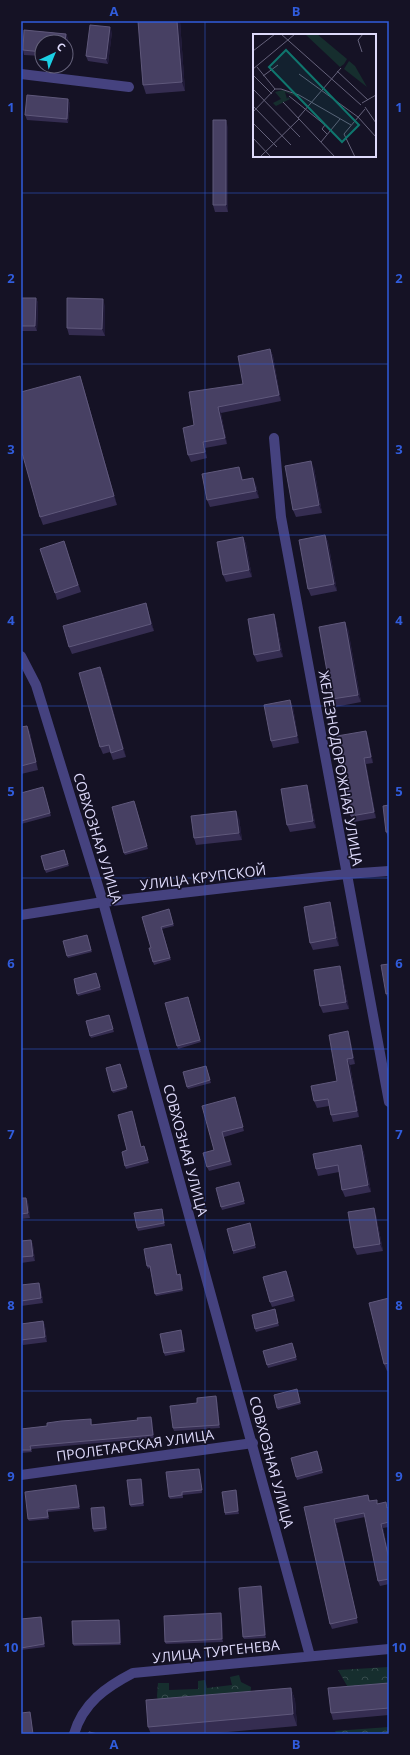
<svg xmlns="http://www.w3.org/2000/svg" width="410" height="1755" font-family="'Open Sans',sans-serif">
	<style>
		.forest { fill: url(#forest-crowns) }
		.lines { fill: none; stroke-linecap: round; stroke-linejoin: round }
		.minor { stroke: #45427f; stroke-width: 10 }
		.tertiary { stroke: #45427f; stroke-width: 10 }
		.wall { fill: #352d51 }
		.shaded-wall { fill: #201a38 }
		.building { fill: #474063; stroke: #5f587b }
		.grid { fill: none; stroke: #305cdc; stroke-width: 1; stroke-opacity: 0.55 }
		.labels { text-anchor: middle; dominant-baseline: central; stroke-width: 3.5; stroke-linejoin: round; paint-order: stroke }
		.street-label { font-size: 14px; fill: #dedafb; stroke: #151225 }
		.inset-road { fill: none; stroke: #65627b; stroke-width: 1 }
		.view { fill: #0f766e; fill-opacity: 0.15; stroke: #0f766e; stroke-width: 2 }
		.inset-edge { fill: none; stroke: #dedafb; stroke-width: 2 }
		.neatline { fill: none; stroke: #305cdc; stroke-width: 1.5 }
		.grid-label { font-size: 13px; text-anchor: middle; font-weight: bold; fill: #305cdc }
	</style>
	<defs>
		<pattern id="forest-crowns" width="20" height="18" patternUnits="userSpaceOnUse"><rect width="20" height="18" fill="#162e2e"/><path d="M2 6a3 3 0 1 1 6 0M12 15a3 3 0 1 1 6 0" fill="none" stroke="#374c4d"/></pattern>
	</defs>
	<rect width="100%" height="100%" fill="#151225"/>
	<!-- forest -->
	<path class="forest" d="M389,1667V1688L350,1691L338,1670Z
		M239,1675L241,1682L251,1687L250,1699L159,1708L157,1696L158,1683H169V1690L198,1689V1681L205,1680L207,1688L232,1685L230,1677Z
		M389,1727V1734H337L335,1731Z"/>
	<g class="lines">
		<!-- minor -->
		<path class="minor" d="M21,74L129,87
			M274,438L281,517L389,1102
			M21,915L103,902L346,874L389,871
			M21,1475L253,1443"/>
		<!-- tertiary -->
		<path class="tertiary" d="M21,656L36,685L103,902L310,1656
			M74,1734C83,1703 106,1687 133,1673L389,1649"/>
	</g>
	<!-- wall -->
	<path class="wall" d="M180,21L185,91L146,94L143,85Z
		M24,30L66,34L68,39L66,58V42H42V56L24,55L23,50Z
		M112,32L108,64L88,61L86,56Z
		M68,99L70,104L68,123L27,120L25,115Z
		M228,127V212H215L213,205Z
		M21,298H36L38,303L37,331H21Z
		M105,306V336L69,335L67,328Z
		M270,349L273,356L281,401L221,413L227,444L205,448L207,458L191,462L188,455L194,425L243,384Z
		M80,376L83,385L117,505L43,525L40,517Z
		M239,467L243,480L256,485L259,498L210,507L207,500Z
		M314,468L322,513L296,517L293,510Z
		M325,535L328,542L337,591L311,596L308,589Z
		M243,537L246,544L252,577L226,582L223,575Z
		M64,541L81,592L57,600L55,593Z
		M146,603L154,631L72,654L69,647Z
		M274,614L276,621L283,657L257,662L254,655Z
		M348,629L361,702L335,707L332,699Z
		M103,674L126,757L113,760L110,752L103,754L100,747Z
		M290,700L293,707L299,743L273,748L271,741Z
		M27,726L30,733L38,770L21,774V727Z
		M368,737L373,763L366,764L376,818L354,822L351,816Z
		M43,787L51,816L21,824V793Z
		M309,792L316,828L290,832L287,825Z
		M135,803L148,849L125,855L124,853Z
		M389,805V837H388L386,832Z
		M239,818L242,840L196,845L194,838Z
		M64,850L69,866L46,873L41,856Z
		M332,910L339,946L313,950L310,943Z
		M170,912L174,926L162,929L171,960L154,965L149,948H151L142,917Z
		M88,938L92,952L68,958L67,956Z
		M389,964V999H388L386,994Z
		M340,966L342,973L349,1009L323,1013L320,1006Z
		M96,973L101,990L78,996L74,979Z
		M189,1000L201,1042L178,1049L177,1046Z
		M109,1015L114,1032L91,1038L86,1021Z
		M350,1038L355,1064L350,1065L359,1117L333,1122L331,1115L329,1106L317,1108L314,1101L337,1081Z
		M120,1064L127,1089L113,1093L106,1068Z
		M206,1066L211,1083L188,1089L187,1087Z
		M235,1097L244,1131L224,1137L232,1165L209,1171L207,1167Z
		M361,1145L364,1153L371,1192L345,1197L342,1190L339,1172L318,1176L316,1169Z
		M144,1146L149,1163L126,1169L125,1166L142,1147Z
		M239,1182L245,1204L222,1210L221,1207Z
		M21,1198H26L28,1202L30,1218L21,1219Z
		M162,1211L165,1226L138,1231L137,1228Z
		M376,1215L383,1251L357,1255L354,1248Z
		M250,1226L256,1248L233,1254V1251Z
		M31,1240L33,1245L35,1261L21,1263V1241Z
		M171,1244L177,1275L181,1277L183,1291L156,1296L150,1268L148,1269L147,1266Z
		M288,1276L295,1301L272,1307L270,1302Z
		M21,1285L41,1288L43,1303L21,1306Z
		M389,1298V1371H387L384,1364Z
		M275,1309L279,1326L256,1332L255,1329Z
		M43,1321L45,1326L47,1342L23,1345L21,1340V1324Z
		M182,1333L185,1352L165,1356L164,1353Z
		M292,1343L297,1360L268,1368L263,1351Z
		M297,1389L301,1404L278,1410L277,1408Z
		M216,1396L217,1399L220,1428L174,1431L173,1428L197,1403Z
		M91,1419L92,1425L152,1419L154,1438L31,1449L32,1452L21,1453V1429L47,1426Z
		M317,1451L323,1473L297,1480L291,1458Z
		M200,1472L202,1493L183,1495V1498L170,1499L169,1497Z
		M142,1481L144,1506L131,1507L130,1505Z
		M76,1485L77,1488L80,1509L48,1512L49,1519L29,1521L28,1519Z
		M236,1490L237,1493L239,1514L225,1515V1513Z
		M368,1495L370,1501L388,1508L389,1507V1527L383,1528L389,1556V1584L380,1586L378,1581L365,1517L336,1523L358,1623L332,1629L330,1624L304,1507Z
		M104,1507L105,1509L107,1530L94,1532L93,1529Z
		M261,1586L262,1589L266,1638L244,1639L243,1637Z
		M222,1616L223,1642L166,1644L165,1642Z
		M41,1617L42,1619L45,1647L21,1650V1619Z
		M119,1620L120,1622L121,1645L74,1646L73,1644Z
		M389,1683V1715L333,1720L331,1713Z
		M291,1688L295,1700L297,1726L206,1734H151L148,1727Z"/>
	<!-- shaded-wall -->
	<path class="shaded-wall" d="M177,21H180L185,91L182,82Z
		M110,27L112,32L108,64L106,59Z
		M66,34L68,39L66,58V42H65Z
		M68,99L70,104L68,123L67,119Z
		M226,120L228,127V212L226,205Z
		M36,298L38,303L37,331L35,326Z
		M103,299L105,306V336L102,329Z
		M270,349L273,356L281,401L279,395Z
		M80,376L83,385L117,505L114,496Z
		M218,407L221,413L227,444L225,438Z
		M203,442L205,448L207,458L205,452Z
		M311,461L314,468L322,513L319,505Z
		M239,467L242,474L245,487L242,480Z
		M253,478L256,485L259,498L256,491Z
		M325,535L328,542L337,591L334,584Z
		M243,537L246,544L252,577L249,570Z
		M146,603L154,631L151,624Z
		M274,614L276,621L283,657L280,650Z
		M345,622L348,629L361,702L358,695Z
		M100,667L103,674L126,757L123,749Z
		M290,700L293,707L299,743L297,736Z
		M27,726L30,733L38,770Z
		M366,731L368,737L373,763L371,757Z
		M364,758L366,764L376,818L374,812Z
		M307,785L309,792L316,828L313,821Z
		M236,811L239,818L242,840L239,833Z
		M330,902L332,910L339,946L336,938Z
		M340,966L342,973L349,1009L346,1002Z
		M348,1031L350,1038L355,1064L353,1058Z
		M347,1059L350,1065L359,1117L357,1111Z
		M361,1145L364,1153L371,1192L368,1185Z
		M26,1198L28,1202L30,1218L28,1213Z
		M374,1208L376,1215L383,1251L380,1244Z
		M31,1240L33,1245L35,1261L33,1256Z
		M39,1283L41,1288L43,1303L41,1298Z
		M43,1321L45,1326L47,1342L45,1337Z
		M216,1396L217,1399L220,1428L219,1425Z
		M151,1417L152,1419L154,1438L153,1435Z
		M141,1479L142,1481L144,1506L143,1503Z
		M76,1485L77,1488L80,1509L79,1507Z
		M236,1490L237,1493L239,1514L238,1511Z
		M104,1507L105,1509L107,1530L106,1528Z
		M334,1519L336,1523L358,1623L357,1618Z
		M381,1524L383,1528L389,1556V1559Z
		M261,1586L262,1589L266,1638L265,1635Z
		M221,1613L222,1616L223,1642L222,1639Z
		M41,1617L42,1619L45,1647L44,1644Z
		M119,1620L120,1622L121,1645L120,1643Z
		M291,1688L295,1700L297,1726L293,1714Z
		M30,1712L31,1714L33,1734Z"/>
	<!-- building -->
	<path class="building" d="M138,21H177L182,82L143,85Z
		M90,25L110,27L106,59L86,56Z
		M24,30L66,34L65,42H42V52L23,50Z
		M27,95L68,99L67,119L25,115Z
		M213,120H226V205H213Z
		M21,298H36L35,326H21Z
		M67,298L103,299L102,329L67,328Z
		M270,349L279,395L218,407L225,438L203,442L205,452L188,455L183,428L194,425L189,392L243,384L238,356Z
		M80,376L114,496L40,517L21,449V392Z
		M311,461L319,505L293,510L285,466Z
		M239,467L242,480L253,478L256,491L207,500L202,474Z
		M325,535L334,584L308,589L299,540Z
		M243,537L249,570L223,575L217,542Z
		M64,541L78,585L55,593L40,549Z
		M146,603L151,624L69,647L63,626Z
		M274,614L280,650L254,655L248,619Z
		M345,622L358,695L332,699L319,627Z
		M100,667L123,749L111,753L109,745L100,747L79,673Z
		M290,700L297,736L271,741L264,705Z
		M27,726L36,762L21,766V727Z
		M366,731L371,757L364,758L374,812L351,816L337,736Z
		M307,785L313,821L287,825L281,789Z
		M43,787L50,813L21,821V793Z
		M134,801L147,846L124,853L112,807Z
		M389,805V832H386L383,806Z
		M236,811L239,833L194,838L191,816Z
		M64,850L68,864L45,870L41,856Z
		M330,902L336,938L310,943L304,907Z
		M169,909L173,924L161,927L170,958L153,962L149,948H151L142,917Z
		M87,935L91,950L67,956L63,941Z
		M389,964V993L386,994L381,965Z
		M340,966L346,1002L320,1006L314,970Z
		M96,973L100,987L77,994L74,979Z
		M188,997L200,1040L177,1046L165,1003Z
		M109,1015L113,1029L90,1036L86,1021Z
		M348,1031L353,1058L347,1059L357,1111L331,1115L328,1099L314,1101L311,1086L337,1081L329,1035Z
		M120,1064L127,1087L112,1091L106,1068Z
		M206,1066L210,1080L187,1087L183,1072Z
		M235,1097L243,1127L222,1132L230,1161L207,1167L203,1153L214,1150L202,1106Z
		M132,1111L141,1147L144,1146L148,1160L125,1166L122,1152L127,1150L118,1115Z
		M361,1145L368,1185L342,1190L338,1165L316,1169L313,1154Z
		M239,1182L244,1201L221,1207L216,1188Z
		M21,1198H26L28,1213L21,1214Z
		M374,1208L380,1244L354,1248L348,1212Z
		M162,1209L164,1223L137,1228L134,1213Z
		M250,1223L255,1245L233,1251L227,1229Z
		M31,1240L33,1256L21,1257V1241Z
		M171,1244L177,1275L180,1274L182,1289L155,1294L150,1266H147L144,1249Z
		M286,1271L293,1296L270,1302L263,1277Z
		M39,1283L41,1298L21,1301V1285Z
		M389,1298V1363L384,1364L369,1303Z
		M275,1309L278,1323L255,1329L252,1315Z
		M43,1321L45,1337L21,1340V1324Z
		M181,1330L184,1350L164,1353L160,1334Z
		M292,1343L296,1357L267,1365L263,1351Z
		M297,1389L300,1402L277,1408L274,1395Z
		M216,1396L219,1425L173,1428L170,1406L197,1403V1398Z
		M151,1417L153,1435L30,1446L31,1450H21V1429L47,1426V1423L61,1421L91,1419V1425L138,1420L137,1418Z
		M317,1451L322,1470L296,1477L291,1458Z
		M199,1469L202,1490L182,1492V1495L169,1497L166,1472Z
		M141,1479L143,1503L130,1505L127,1480Z
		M76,1485L79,1507L47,1510L48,1517L28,1519L25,1492Z
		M236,1490L238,1511L225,1513L222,1492Z
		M368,1495L369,1501L377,1500V1504L386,1502L387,1508L389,1507V1522L381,1524L389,1559V1579L378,1581L364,1513L334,1519L357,1618L330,1624L304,1507Z
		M104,1507L106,1528L93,1529L91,1508Z
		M261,1586L265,1635L243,1637L239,1588Z
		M221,1613L222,1639L165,1642L164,1616Z
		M41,1617L44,1644L21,1648V1619Z
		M119,1620L120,1643L73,1644L72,1621Z
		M389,1683V1708L331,1713L328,1688Z
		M291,1688L293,1714L148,1727L146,1700Z
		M30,1712L33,1734H21V1713Z
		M89,1732L98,1734H88Z"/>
	<!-- grid -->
	<path class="grid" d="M205,21V1734M21,193H389M21,364H389M21,535H389M21,706H389M21,878H389M21,1049H389M21,1220H389M21,1391H389M21,1562H389"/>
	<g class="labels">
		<!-- street labels -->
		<g class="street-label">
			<text transform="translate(341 768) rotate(80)">ЖЕЛЕЗНОДОРОЖНАЯ УЛИЦА</text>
			<text transform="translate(98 838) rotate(73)">СОВХОЗНАЯ УЛИЦА</text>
			<text transform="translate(203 877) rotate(-7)">УЛИЦА КРУПСКОЙ</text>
			<text transform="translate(186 1150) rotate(75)">СОВХОЗНАЯ УЛИЦА</text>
			<text transform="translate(135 1445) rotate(-8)">ПРОЛЕТАРСКАЯ УЛИЦА</text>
			<text transform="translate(272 1462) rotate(75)">СОВХОЗНАЯ УЛИЦА</text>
			<text transform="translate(216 1651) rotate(-6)">УЛИЦА ТУРГЕНЕВА</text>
		</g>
	</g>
	<!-- overview -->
	<g transform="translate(253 34)">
		<rect width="123" height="123" fill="#151225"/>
		<path d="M52,0H64L94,25L91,30L87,33ZM96,27L102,32L114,53L91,35ZM30,56L46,62V64L32,58L34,65L35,63L37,65L23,72L20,69L28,65L22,58Z" fill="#162e2e"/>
		<path class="inset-road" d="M28,0L108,71M0,17L22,0M109,18L105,6L110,0M4,33L22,55M0,35L42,0M84,37L115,66M46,40L105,83L123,103M0,41L19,60M10,42L25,31M0,55L47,103M36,62L72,91L69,95L74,100M30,68L82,123M109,69L123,61M0,72L38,111M112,73L123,89M0,78L22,55H28L46,61L98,91M45,84L88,34M0,89L24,113M0,104L17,122M68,108L87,85M7,123L46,85M102,123L91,100L112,75"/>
		<path class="view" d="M33,16L106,91L89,108L16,33Z"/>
		<rect width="123" height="123" class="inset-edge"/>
	</g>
	<!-- border -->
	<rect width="410" height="1755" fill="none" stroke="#151225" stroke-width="44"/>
	<!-- north arrow -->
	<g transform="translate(54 54) rotate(44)"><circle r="19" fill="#151225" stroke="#65627b"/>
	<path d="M0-3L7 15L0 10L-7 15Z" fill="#1cd0e5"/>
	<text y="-6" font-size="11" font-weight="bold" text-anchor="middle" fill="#dedafb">С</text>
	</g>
	<rect x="22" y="22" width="366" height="1711" class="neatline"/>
	<g class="grid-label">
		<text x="114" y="16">A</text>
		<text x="296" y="16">B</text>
		<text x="11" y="112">1</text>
		<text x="399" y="112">1</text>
		<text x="11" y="283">2</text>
		<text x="399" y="283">2</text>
		<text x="11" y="454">3</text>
		<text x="399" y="454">3</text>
		<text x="11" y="625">4</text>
		<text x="399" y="625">4</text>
		<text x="11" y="796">5</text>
		<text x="399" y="796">5</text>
		<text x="11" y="968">6</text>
		<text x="399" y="968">6</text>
		<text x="11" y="1139">7</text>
		<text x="399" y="1139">7</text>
		<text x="11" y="1310">8</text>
		<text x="399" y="1310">8</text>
		<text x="11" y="1481">9</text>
		<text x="399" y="1481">9</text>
		<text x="11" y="1652">10</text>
		<text x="399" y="1652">10</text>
		<text x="114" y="1749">A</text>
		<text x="296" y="1749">B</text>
	</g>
</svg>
